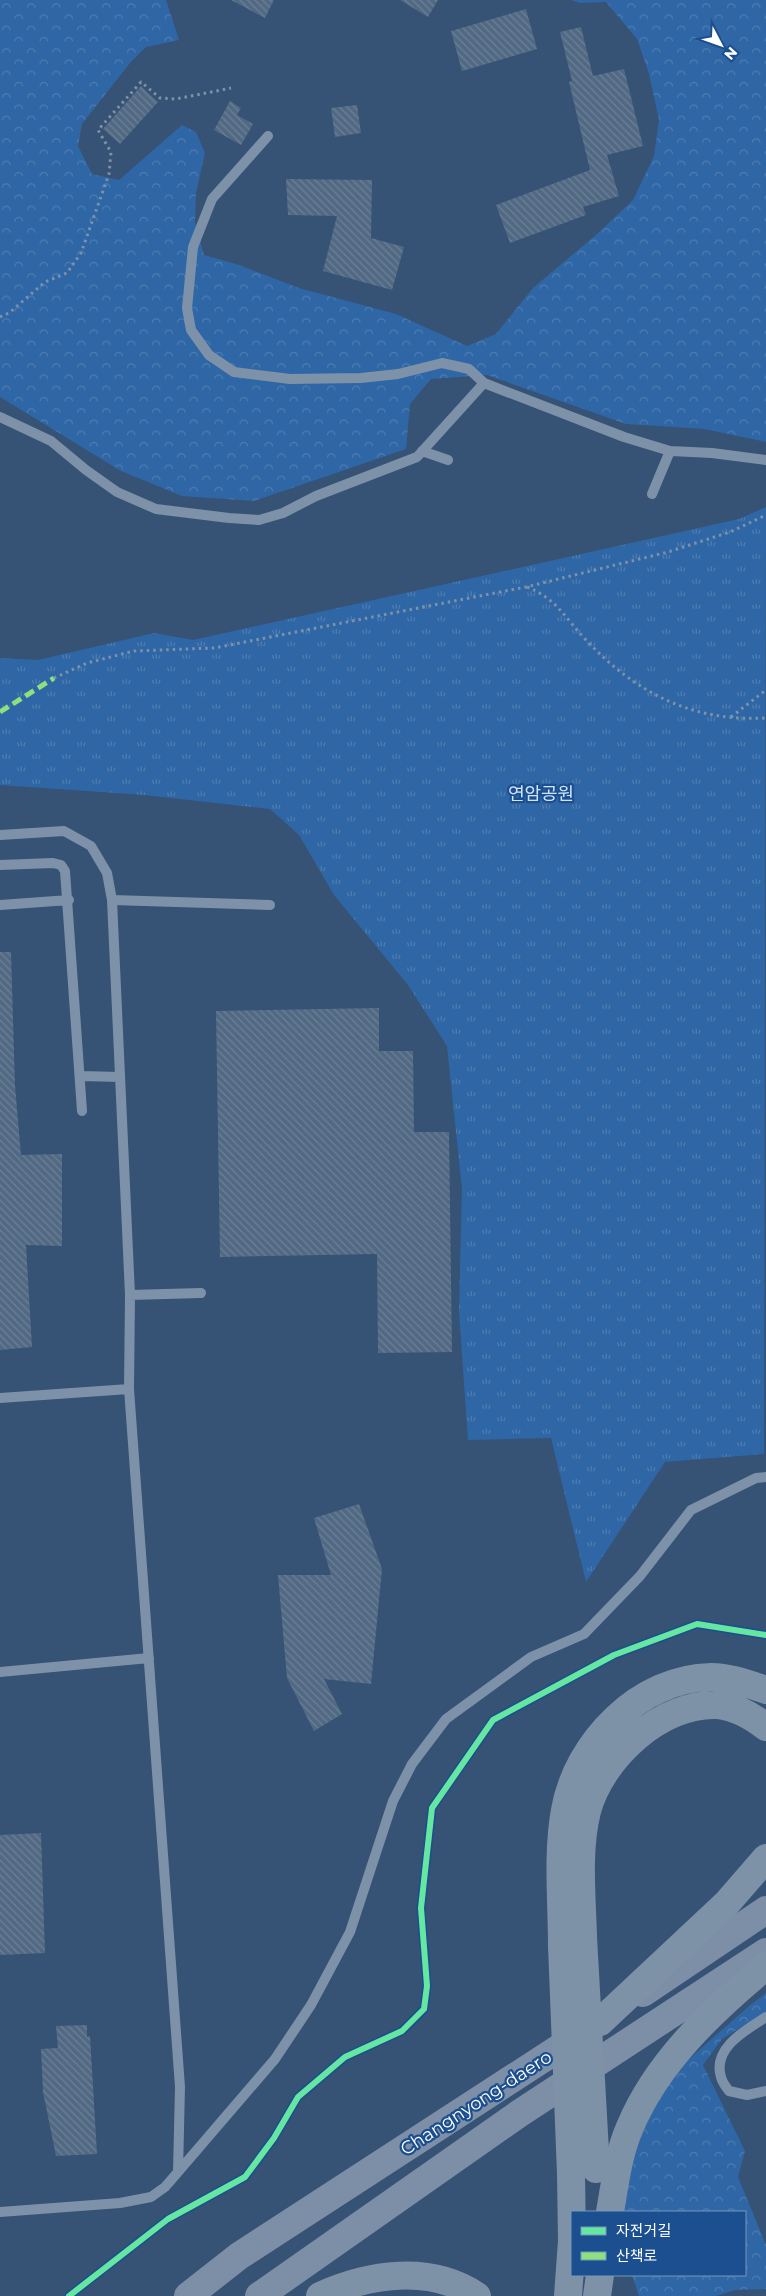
<svg xmlns="http://www.w3.org/2000/svg" width="766" height="2296" font-family="Montserrat,'Noto Sans KR',sans-serif">
	<style>
		.grass { fill: url(#grass-tufts) }
		.forest { fill: url(#forest-crowns) }
		.building { fill: url(#building-back-hatch) }
		.lines { fill: none; stroke-linecap: round; stroke-linejoin: round }
		.path { stroke: #7d92a8; stroke-width: 3; stroke-dasharray: 2.5 4; stroke-linecap: butt }
		.lane { stroke: #7d92a8; stroke-width: 10 }
		.primary { stroke: #7d8ea7; stroke-width: 28 }
		.highway { stroke: #7e92a7; stroke-width: 28 }
		.highway-bridge { stroke: #7e92a7; stroke-width: 28 }
		.quiet { stroke: #8de07e; stroke-width: 5; stroke-dasharray: 10 5; stroke-linecap: butt }
		.cycleway-casing { stroke: #1b4f8f; stroke-width: 9 }
		.cycleway { stroke: #66e7a1; stroke-width: 6 }
		.labels { text-anchor: middle; dominant-baseline: central; stroke-width: 4.5; stroke-linejoin: round; paint-order: stroke }
		.park-label { font-size: 18px; fill: #cfe3fa; stroke: #1b4f8f }
		.street-label { font-size: 18px; fill: #fff; stroke: #1b4f8f }
	</style>
	<defs>
		<pattern id="grass-tufts" width="24" height="20" patternUnits="userSpaceOnUse" patternTransform="scale(1.25)"><rect width="24" height="20" fill="#2f66a5"/><path d="M3 7l-1-3M5 7V3M7 7l1-3M15 17l-1-3M17 17v-4M19 17l1-3" fill="none" stroke="#4e7db2"/></pattern>
		<pattern id="forest-crowns" width="20" height="18" patternUnits="userSpaceOnUse" patternTransform="scale(1.25)"><rect width="20" height="18" fill="#2f66a5"/><path d="M2 6a3 3 0 1 1 6 0M12 15a3 3 0 1 1 6 0" fill="none" stroke="#4e7db2"/></pattern>
		<pattern id="building-back-hatch" width="6" height="6" patternUnits="userSpaceOnUse" patternTransform="scale(1.25)"><rect width="6" height="6" fill="#526984"/><path d="M-1 5l2 2M0 0l6 6M5-1l2 2" fill="none" stroke="#6c8096"/></pattern>
	</defs>
	<rect width="100%" height="100%" fill="#365274"/>
	<!-- grass -->
	<path class="grass" d="M766,507L764,1454L665,1462L586,1582L551,1438L468,1440L459,1312L462,1189L447,1046L408,985L334,895L299,835L270,809L144,795L0,785V658L38,660L154,633L193,640L739,519Z"/>
	<!-- forest -->
	<path class="forest" d="M0,0H166L179,40L146,47L130,63L82,124L78,146L92,174L119,180L182,125L196,132L205,153L196,193L195,222L204,255L236,264L299,288L396,314L467,346L496,334L533,288L597,234L633,200L654,156L659,120L649,74L637,39L606,2L580,3L571,0H766V442L704,429L626,424L487,375L431,379L410,404L406,449L254,501L182,496L121,471L0,397Z
		M766,1993V2012L722,2039L703,2065L745,2151L738,2177L766,2245V2289L735,2290L716,2296H639L632,2275H745V2212H623L635,2142L659,2092L689,2059L749,2006Z"/>
	<!-- building -->
	<path class="building" d="M231,0H274L265,18Z
		M400,0H438L428,17Z
		M526,9L537,49L462,71L451,31Z
		M581,27L593,76L624,69L643,146L607,155L619,196L583,207L586,215L510,243L496,205L590,170L569,82L572,81L560,32Z
		M141,86L158,102L120,144L103,129Z
		M230,101L241,108L237,115L253,124L241,145L214,130Z
		M357,105L361,133L335,137L331,108Z
		M286,179L372,180L371,238L404,247L392,290L323,271L337,216L288,215Z
		M0,952H11L15,1086L21,1155L62,1154V1246L26,1245L32,1347L0,1350Z
		M379,1008V1051H413L414,1132H449L452,1352L378,1353L377,1254L220,1257L216,1011Z
		M359,1504L382,1569L371,1684L324,1679L342,1714L314,1731L287,1678L278,1575H331L314,1518Z
		M41,1833L45,1953L0,1955V1835Z
		M87,2025V2037L90,2036L97,2154L56,2156L43,2092L41,2049L58,2048L56,2026Z"/>
	<g class="lines">
		<!-- path -->
		<path class="path" d="M0,317L9,313L45,282L67,273L81,253L109,174L111,152L98,130L141,82L160,98L176,99L231,88
			M527,587C557,599 565,618 586,640C636,693 692,722 766,718
			M54,678L87,663L134,651L214,648L526,587L668,552L730,532L766,515
			M731,717L766,690"/>
		<!-- lane -->
		<path class="lane" d="M268,136L212,199L193,247L187,308L191,330L209,355L234,372L290,379L361,378L398,374L442,363L469,369L484,383L624,437L670,451L712,453L766,460
			M0,417L51,441L86,470L117,492L156,509L229,518L259,520L283,513L316,496L417,457L484,383
			M422,451L448,460
			M652,494L670,451
			M0,835L64,831L91,846L107,873L112,900L130,1295L129,1389L180,2087L178,2172L165,2187L151,2197L120,2203L0,2212
			M0,865L53,863L61,865L65,871L82,1111
			M112,900L270,905
			M0,905L69,900
			M81,1076L120,1077
			M130,1295L201,1293
			M0,1398L129,1389
			M0,1672L149,1658
			M766,2017C746,2030 712,2048 721,2077C722,2082 726,2087 729,2091L747,2095L766,2091
			M178,2172L275,2059L311,2005L350,1932L393,1801L412,1764L446,1719L531,1657L584,1634L640,1576L691,1510L756,1478L766,1477"/>
		<!-- primary -->
		<path class="primary" d="M643,1993L766,1910
			M188,2296L239,2256L584,2032
			M259,2296L520,2113L766,1952"/>
		<!-- highway -->
		<path class="highway" d="M583,1937C582,1896 577,1851 587,1811C601,1758 661,1702 718,1705C736,1707 752,1716 766,1727
			M562,1946C562,1903 557,1853 565,1810C577,1742 640,1678 711,1677C730,1677 748,1684 766,1690
			M600,2022L727,1903L766,1858
			M610,2212C615,2184 618,2154 630,2127C657,2062 713,2010 766,1966
			M320,2296C368,2274 430,2264 477,2296
			M568,2296L572,2241L571,2174
			M597,2296L600,2275"/>
		<!-- highway-bridge -->
		<path class="highway-bridge" d="M583,1937L596,2169
			M562,1946L571,2174"/>
		<!-- quiet -->
		<path class="quiet" d="M0,712L54,678"/>
		<!-- cycleway casing -->
		<g class="cycleway-casing">
			<path id="cycleway" d="M69,2296L168,2219L245,2177L274,2138L298,2097L345,2057L402,2031L424,2009L427,1986L421,1908L432,1808L493,1720L614,1655L697,1624L766,1635"/>
		</g>
		<!-- cycleway -->
		<use href="#cycleway" class="cycleway"/>
	</g>
	<g class="labels">
		<!-- park labels -->
		<g class="park-label">
			<text x="541" y="794">연암공원</text>
		</g>
		<!-- street labels -->
		<g class="street-label">
			<text transform="translate(476 2103) rotate(-33)">Changnyong-daero</text>
		</g>
	</g>
	<!-- legend -->
	<rect x="571" y="2211" width="175" height="65" fill="#1b4f8f" stroke="#7695bc"/>
	<rect x="581" y="2227" width="25" height="8" fill="#66e7a1" stroke="#7695bc"/>
	<text x="616" y="2236" font-size="15" fill="#ffffff">자전거길</text>
	<rect x="581" y="2252" width="25" height="8" fill="#8de07e" stroke="#7695bc"/>
	<text x="616" y="2261" font-size="15" fill="#ffffff">산책로</text>
	<!-- north arrow -->
	<g transform="translate(721 45) rotate(131)" stroke="#1b4f8f" stroke-width="4" paint-order="stroke">
	<path d="M0-4L9 19L0 12L-9 19Z" fill="#ffffff"/>
	<text y="-8" font-size="14" font-weight="bold" text-anchor="middle" fill="#ffffff">N</text>
	</g>
</svg>
